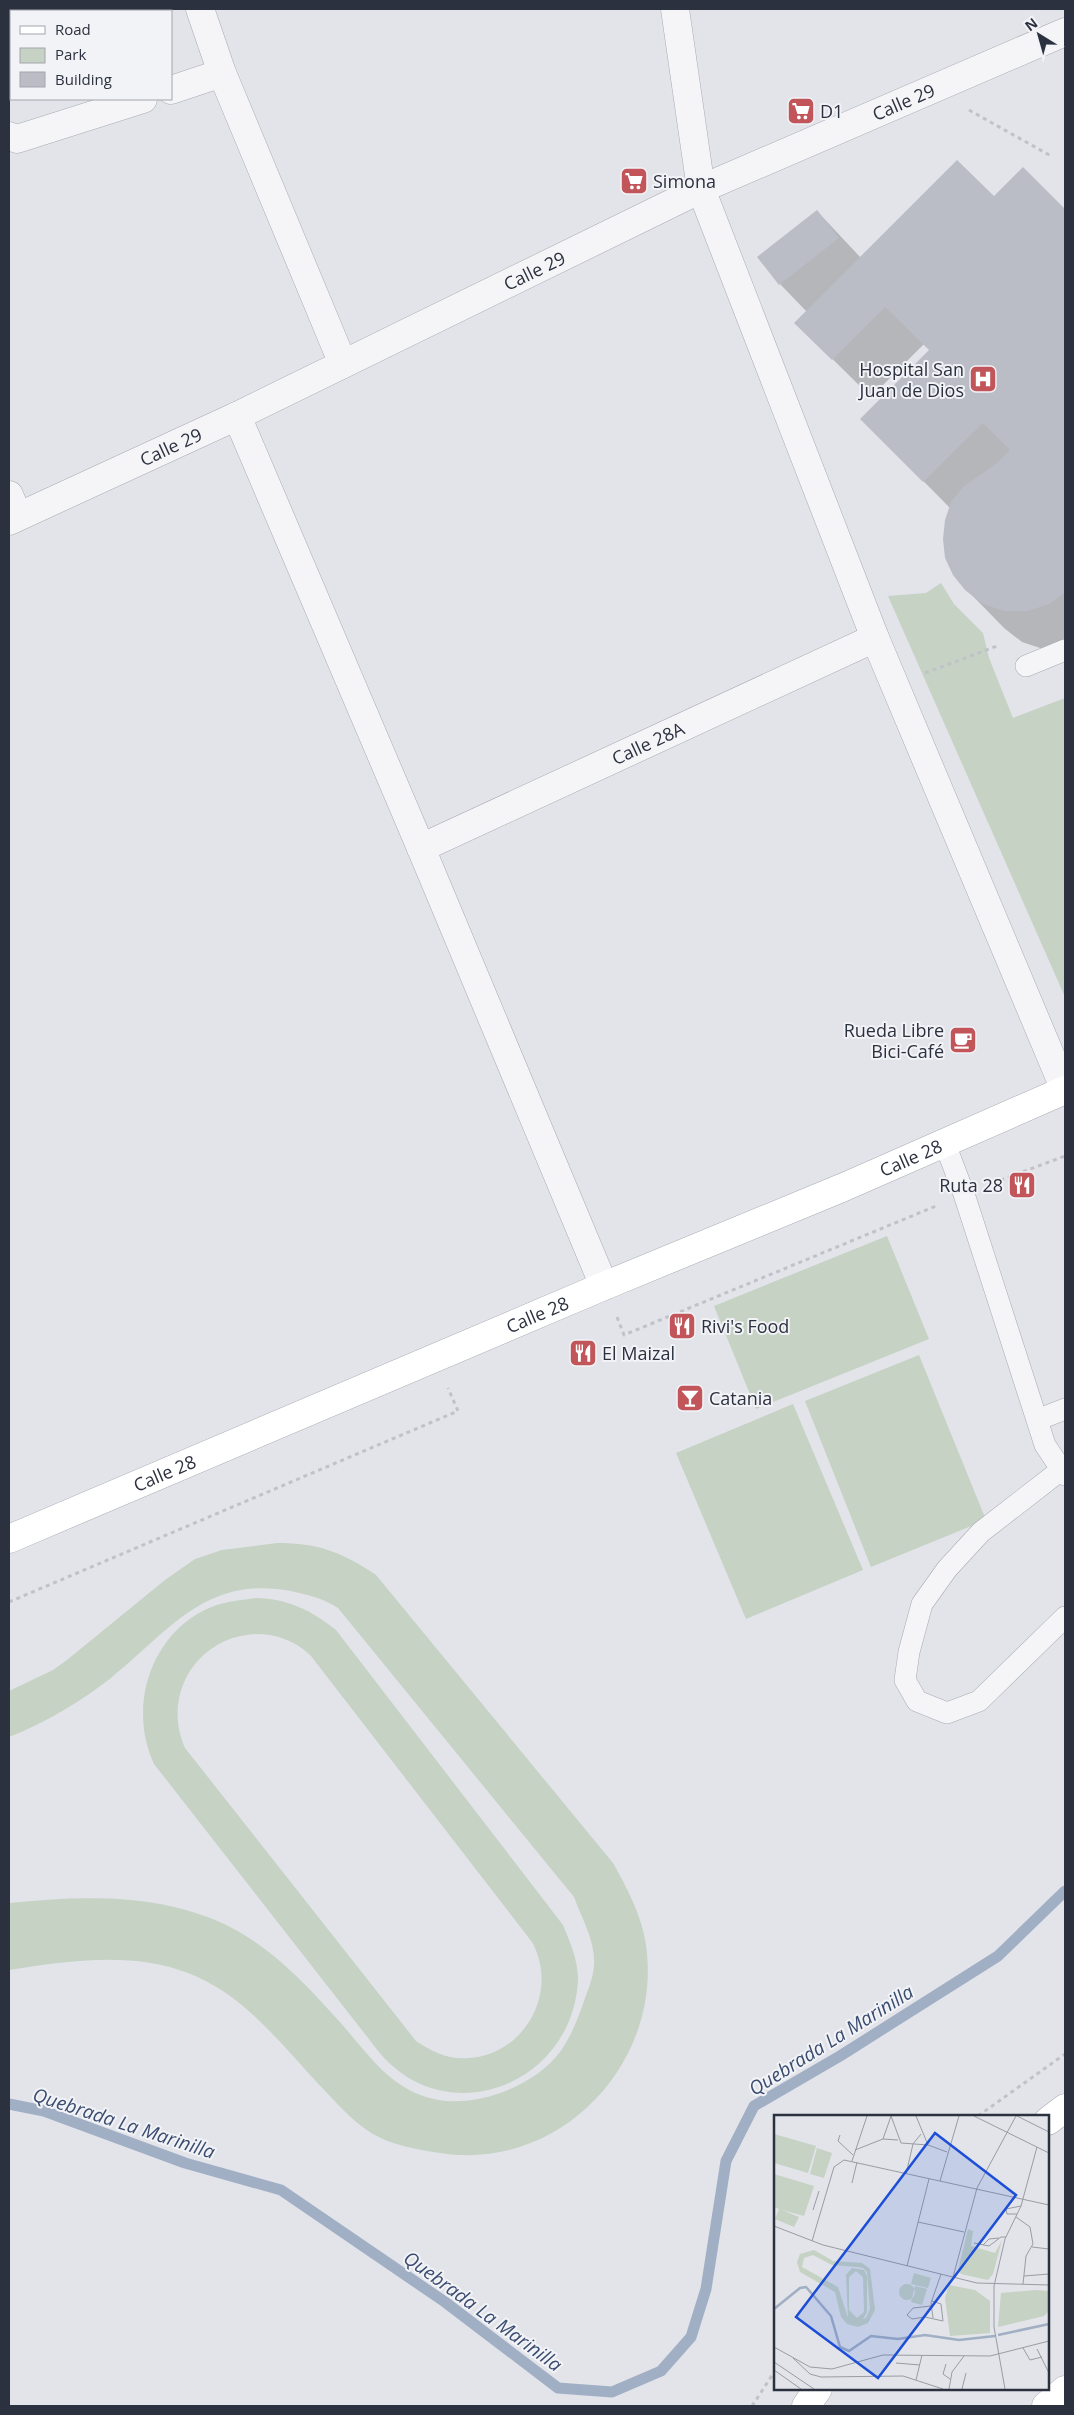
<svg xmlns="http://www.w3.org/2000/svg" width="1074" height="2415" font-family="'Open Sans',sans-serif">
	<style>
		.green { fill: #c6d2c4; fill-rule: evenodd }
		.shadow { fill: #0003 }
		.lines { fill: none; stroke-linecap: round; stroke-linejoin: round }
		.stream { stroke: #a1afc5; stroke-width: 11 }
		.building { fill: #babdc5 }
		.lane-casing { stroke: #a8abb3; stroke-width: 22 }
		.street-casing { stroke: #a8abb3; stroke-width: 29 }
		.secondary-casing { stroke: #a8abb3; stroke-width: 29 }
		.path { stroke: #c1c2c8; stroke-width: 3; stroke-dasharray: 4 4; stroke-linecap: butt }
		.lane { stroke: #f5f5f8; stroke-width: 21 }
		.street { stroke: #f5f5f8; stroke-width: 28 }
		.secondary { stroke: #fff; stroke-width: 28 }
		.labels { text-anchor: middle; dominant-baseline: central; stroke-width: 4; stroke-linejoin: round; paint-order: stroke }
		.street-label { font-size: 18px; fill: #2c313f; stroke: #f2f3f7 }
		.poi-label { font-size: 18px; fill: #2c313f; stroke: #f2f3f7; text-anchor: start }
		.water-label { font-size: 19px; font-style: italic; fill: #3a4c6f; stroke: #f2f3f7 }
		.inset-river { fill: none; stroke: #a1afc5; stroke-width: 2.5 }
		.inset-road { fill: none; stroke: #999ca5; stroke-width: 1 }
		.view { fill: #1d4ed8; fill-opacity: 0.15; stroke: #1d4ed8; stroke-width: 2.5 }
		.inset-edge { fill: none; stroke: #2c313f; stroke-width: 2.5 }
	</style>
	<rect width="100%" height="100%" fill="#e2e4e9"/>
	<!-- green -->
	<path class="green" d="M941,583L954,604L983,633L989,658L1013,718L1065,698V997L888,596L926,593Z
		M887,1236L929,1339L756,1409L714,1306Z
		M919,1355L986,1520L871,1567L805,1401Z
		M793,1404L863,1570L746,1619L676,1453Z
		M277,1543C318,1543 342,1552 376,1575L613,1863C627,1888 642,1916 646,1945C663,2063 560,2172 440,2153C419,2150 391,2145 373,2134C356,2124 341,2108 328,2094C286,2051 247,1995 188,1973C132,1951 66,1961 9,1970V1903C77,1896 151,1893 215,1920C266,1941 303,1981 339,2021C365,2050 387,2085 426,2097C470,2111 533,2088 560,2052C571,2037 578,2018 584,2001C588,1990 593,1978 594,1966C596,1942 582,1919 574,1897L338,1608C323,1598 308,1595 291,1591C206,1575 169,1631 111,1678C80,1702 45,1723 9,1737V1691L53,1670L67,1660L165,1580L195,1559L222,1550Z
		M256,1598C288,1599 311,1610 336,1630L563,1925C570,1942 578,1960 578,1979C574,2084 447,2134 379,2052L154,1764C127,1706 151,1630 214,1606C228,1601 242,1600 256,1598ZM256,1634C277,1634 296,1641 311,1656L532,1942C559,1991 526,2054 469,2058C449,2060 432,2052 416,2041L185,1748C161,1694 198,1636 256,1634Z"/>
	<!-- shadow -->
	<path class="shadow" d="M1023,169L1065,210V649H1043L1022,642L1004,628L966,589L950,508L862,419L931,350L924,344L871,397L796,323L807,312L780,284L758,257L817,211L861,258L994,198Z"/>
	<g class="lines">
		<!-- stream -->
		<path class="stream" d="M9,2104L44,2111L185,2163L281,2190L445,2302L558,2388L612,2392L661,2371L691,2337L706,2289L726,2161L754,2106L840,2056L998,1956L1065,1891"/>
	</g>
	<!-- building -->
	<path class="building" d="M957,160L994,196L1023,167L1065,209V593L1049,604L1028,611H1004L983,604L965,590L953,575L945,558L943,539L945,520L951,502L963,487L997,463L1010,450L983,423L923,482L860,419L929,350L885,307L832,360L794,323Z
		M817,210L839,238L779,285L757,257Z"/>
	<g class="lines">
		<!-- lane casing -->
		<g class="lane-casing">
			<path id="lane" d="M1026,666L1065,650
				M945,1144L964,1194L1045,1445L1065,1475
				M1037,1420L1065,1409
				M1061,1470L981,1532L947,1569L922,1604L909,1652L905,1680L917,1701L947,1713L979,1701L1065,1617"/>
		</g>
		<!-- street casing -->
		<g class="street-casing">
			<g id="street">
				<path d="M200,9L222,73L343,364"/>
				<path d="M675,9L701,189L875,638L1065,1090"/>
				<path d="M171,90L222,73"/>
				<path d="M9,136L17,139L143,99"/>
				<path d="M237,416L421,848L604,1286"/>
				<path d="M9,495L18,516"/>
				<path id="s1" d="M9,521L237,416L701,189L1065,32"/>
				<path id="s2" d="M421,848L875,638"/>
			</g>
		</g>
		<!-- secondary casing -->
		<g class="secondary-casing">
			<g id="secondary">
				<path id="s3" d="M9,1539L604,1286L844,1187L1065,1090"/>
				<path d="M1048,2121L1065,2108"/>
				<path d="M806,2406L818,2389"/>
				<path d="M1046,2406L1065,2390"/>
			</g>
		</g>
		<!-- path -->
		<path class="path" d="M969,110L1051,156
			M925,673L997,646
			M993,1183L1065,1156
			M617,1317L624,1335L936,1206
			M9,1602L458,1411L448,1388
			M978,2116L1065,2054
			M752,2406L775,2371"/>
		<!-- lane -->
		<use href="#lane" class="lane"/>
		<!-- street -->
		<use href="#street" class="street"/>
		<!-- secondary -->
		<use href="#secondary" class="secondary"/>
	</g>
	<!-- icons -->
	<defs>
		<g id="supermarket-square" transform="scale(1.4375)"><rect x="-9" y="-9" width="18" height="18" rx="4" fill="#c1555a" stroke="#f2f3f7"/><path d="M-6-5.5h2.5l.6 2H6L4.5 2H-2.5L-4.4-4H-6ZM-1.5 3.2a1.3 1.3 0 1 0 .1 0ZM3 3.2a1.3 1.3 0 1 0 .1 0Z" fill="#fff"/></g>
		<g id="hospital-square" transform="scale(1.4375)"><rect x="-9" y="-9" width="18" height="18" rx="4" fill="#c1555a" stroke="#f2f3f7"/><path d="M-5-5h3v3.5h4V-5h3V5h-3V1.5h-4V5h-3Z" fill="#fff"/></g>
		<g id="cafe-square" transform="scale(1.4375)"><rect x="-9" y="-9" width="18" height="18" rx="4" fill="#c1555a" stroke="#f2f3f7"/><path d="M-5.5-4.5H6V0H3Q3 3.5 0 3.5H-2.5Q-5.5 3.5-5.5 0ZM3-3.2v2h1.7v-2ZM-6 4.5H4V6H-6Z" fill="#fff"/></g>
		<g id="restaurant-square" transform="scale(1.4375)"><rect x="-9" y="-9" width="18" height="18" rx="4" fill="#c1555a" stroke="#f2f3f7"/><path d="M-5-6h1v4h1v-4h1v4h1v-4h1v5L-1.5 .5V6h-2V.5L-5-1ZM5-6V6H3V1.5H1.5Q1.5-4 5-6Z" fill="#fff"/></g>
		<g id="bar-square" transform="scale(1.4375)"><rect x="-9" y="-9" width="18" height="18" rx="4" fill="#c1555a" stroke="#f2f3f7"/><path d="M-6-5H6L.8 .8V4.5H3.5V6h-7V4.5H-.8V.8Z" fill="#fff"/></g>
	</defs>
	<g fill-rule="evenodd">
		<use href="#supermarket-square" x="801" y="111"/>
		<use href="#supermarket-square" x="634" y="181"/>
		<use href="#hospital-square" x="983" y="379"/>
		<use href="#cafe-square" x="963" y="1040"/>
		<use href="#restaurant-square" x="1022" y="1185"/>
		<use href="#restaurant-square" x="682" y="1326"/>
		<use href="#restaurant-square" x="583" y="1353"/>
		<use href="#bar-square" x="690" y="1398"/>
	</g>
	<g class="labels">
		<!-- street labels -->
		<g class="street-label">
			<text stroke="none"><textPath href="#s1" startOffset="988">Calle 29</textPath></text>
			<text stroke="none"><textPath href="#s1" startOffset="582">Calle 29</textPath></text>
			<text stroke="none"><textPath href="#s1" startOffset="178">Calle 29</textPath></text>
			<text stroke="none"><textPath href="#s2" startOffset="250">Calle 28A</textPath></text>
			<text stroke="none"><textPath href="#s3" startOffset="979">Calle 28</textPath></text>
			<text stroke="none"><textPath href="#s3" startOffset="574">Calle 28</textPath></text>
			<text stroke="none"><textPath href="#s3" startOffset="169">Calle 28</textPath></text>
		</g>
		<!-- poi labels -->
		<g class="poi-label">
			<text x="820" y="111">D1</text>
			<text x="653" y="181">Simona</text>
			<text x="964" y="369" text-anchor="end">Hospital San<tspan x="964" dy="21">Juan de Dios</tspan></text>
			<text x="944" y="1030" text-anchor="end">Rueda Libre<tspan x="944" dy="21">Bici-Café</tspan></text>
			<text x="1003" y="1185" text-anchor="end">Ruta 28</text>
			<text x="701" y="1326">Rivi's Food</text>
			<text x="602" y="1353">El Maizal</text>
			<text x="709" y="1398">Catania</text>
		</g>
		<!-- water labels -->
		<g class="water-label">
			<text transform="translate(831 2040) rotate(-32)">Quebrada La Marinilla</text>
			<text transform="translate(124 2123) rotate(18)">Quebrada La Marinilla</text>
			<text transform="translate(483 2311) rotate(36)">Quebrada La Marinilla</text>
		</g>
	</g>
	<!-- overview -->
	<g transform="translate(774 2115)">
		<rect width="275" height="275" fill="#e2e4e9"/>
		<path d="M0,19L42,31L34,58L0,48ZM43,33L58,38L50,63L36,59ZM0,59L40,71L30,101L8,95L25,102L20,112L1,104L5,94L0,92ZM194,114L199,116L197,131L221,138L228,125L219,159L214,165L187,159L184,155ZM40,135L59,146L88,148L96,154L101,195L94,208L84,212L73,209L67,202L61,177L26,157L23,147L26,139ZM39,140L58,150L84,152L89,153L93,157L96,194L92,203L89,204L93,197V161L90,155L78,153L72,160L74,203L64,172L28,152L30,143ZM82,156L89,162L90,197L83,203L75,195V162ZM140,158L157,163L154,173L137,169ZM125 177a8 8 0 1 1 16 0a8 8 0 1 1-16 0ZM175,170L201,175L216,186V218L176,221L171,183ZM141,171L153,174L148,190L137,187ZM262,175L275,176V196L270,201L224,212L227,178Z" fill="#c6d2c4" fill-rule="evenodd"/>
		<path class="inset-river" d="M0,194L26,173L32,172L57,201L66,232L75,236L97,221L124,224L151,220L185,225L221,221M224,220L275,209"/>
		<path class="inset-road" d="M117,1L127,28L154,30M117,1L109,24L124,25M142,1L154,30L173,37M200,1L275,38M243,1L275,17M66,20L64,26L79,40M81,35L109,24M78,46L93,1M132,59L139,29L147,19M166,66L185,1M78,68L83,47M39,95L45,76M243,99H233L232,94L247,91M242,102L256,112L259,129L252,141L249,169M144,107L190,117M0,111L49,130L203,168L275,170M38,126L60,52L70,45L275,90M200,128L215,131L227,122H232M209,130L215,124L225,123M258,132L275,134M133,151L155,64M250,161L275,159M179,162L203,73L242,1M157,191L139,193L133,200L138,204L151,202L169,206L167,189L158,186M159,203L157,188L167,159M0,232L36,252L58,254L109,240L216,241L275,226M249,233L256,245L268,242M263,234L275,258M19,243L36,259L47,262L129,261L169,274M0,247L40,274M122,248L146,250M172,249L169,259L176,264M0,255L27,274M142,265L148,240M175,274L178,257L190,241M188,274L192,258M231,274L220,212V171L231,124L247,91L263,32"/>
		<path class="view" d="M161,18L242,80L104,263L22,202Z"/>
		<rect width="275" height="275" class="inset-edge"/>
	</g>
	<!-- border -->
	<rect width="1074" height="2415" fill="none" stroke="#2c313f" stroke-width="20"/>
	<!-- legend -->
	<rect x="10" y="10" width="162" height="90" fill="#f2f3f7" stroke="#a3a5ad"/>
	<rect x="20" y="26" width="25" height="8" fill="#ffffff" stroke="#a3a5ad"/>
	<text x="55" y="35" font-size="15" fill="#2c313f">Road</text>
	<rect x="20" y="48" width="25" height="15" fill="#c6d2c4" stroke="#a3a5ad"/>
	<text x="55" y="60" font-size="15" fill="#2c313f">Park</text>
	<rect x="20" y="72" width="25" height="15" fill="#babdc5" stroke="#a3a5ad"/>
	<text x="55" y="85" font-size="15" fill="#2c313f">Building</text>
	<!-- north arrow -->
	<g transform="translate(1039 35) rotate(323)" stroke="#f2f3f7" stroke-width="4" paint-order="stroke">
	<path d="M0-4L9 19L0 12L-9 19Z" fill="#2c313f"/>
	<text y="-8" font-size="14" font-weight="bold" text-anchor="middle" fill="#2c313f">N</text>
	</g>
</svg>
